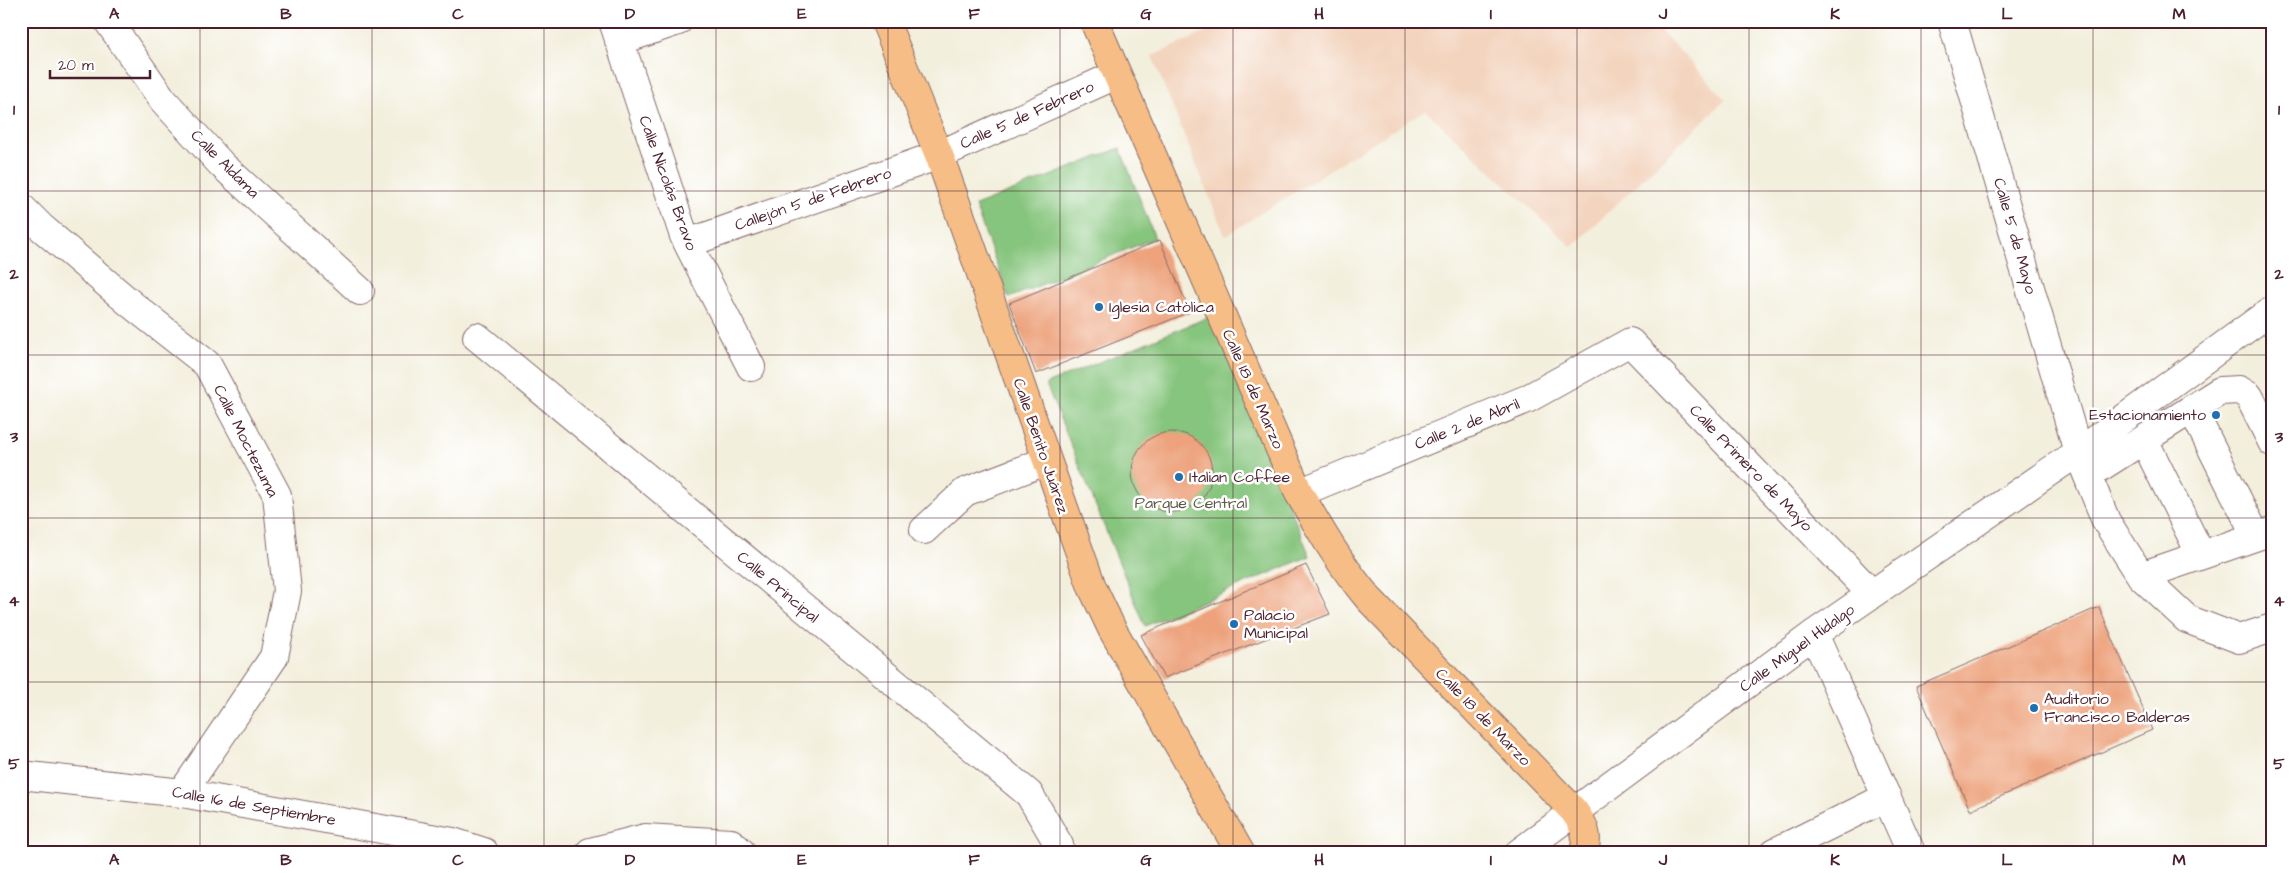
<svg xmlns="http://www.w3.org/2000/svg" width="2293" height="873" font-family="'Architects Daughter',sans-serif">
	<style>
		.built { fill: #f3d4be }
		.green { fill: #86c57d; stroke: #687254 }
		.building { fill: #eda27c }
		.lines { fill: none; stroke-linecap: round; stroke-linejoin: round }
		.minor-casing { stroke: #856869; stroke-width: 30 }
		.major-casing { stroke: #856869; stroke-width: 30 }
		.minor { stroke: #fff; stroke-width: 28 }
		.major { stroke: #f6be86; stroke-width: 28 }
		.grid { fill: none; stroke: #4a1f2b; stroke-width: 1; stroke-opacity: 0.55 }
		.poi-dot { fill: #1f6fb2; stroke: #fff; stroke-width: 2 }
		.labels { text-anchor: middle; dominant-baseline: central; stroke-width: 5; stroke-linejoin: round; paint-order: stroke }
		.street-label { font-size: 16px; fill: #4a1f2b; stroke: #fff }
		.poi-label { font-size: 16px; fill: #4a1f2b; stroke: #fff; text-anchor: start }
		.park-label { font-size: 16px; fill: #5f5948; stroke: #fff }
		.neatline { fill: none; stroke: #4a1f2b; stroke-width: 2 }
		.grid-label { font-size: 16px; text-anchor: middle; font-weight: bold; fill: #4a1f2b }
	</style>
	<rect width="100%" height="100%" fill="#fff"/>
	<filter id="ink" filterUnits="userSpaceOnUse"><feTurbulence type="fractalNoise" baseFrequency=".02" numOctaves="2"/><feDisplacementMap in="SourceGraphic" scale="10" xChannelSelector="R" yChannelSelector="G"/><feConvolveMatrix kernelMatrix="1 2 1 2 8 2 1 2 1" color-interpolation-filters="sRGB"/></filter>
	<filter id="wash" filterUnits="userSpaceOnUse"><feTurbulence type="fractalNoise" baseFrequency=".0096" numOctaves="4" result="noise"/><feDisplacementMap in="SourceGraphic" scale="20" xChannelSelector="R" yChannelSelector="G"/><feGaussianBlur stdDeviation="1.12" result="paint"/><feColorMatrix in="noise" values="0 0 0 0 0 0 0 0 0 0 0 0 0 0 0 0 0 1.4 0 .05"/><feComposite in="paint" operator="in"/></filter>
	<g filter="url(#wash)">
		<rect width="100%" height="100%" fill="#f3efdd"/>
		<!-- built -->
		<path class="built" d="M1223,21H1651L1726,99L1572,247L1425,110L1225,236L1152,56L1224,24Z"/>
		<!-- green -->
		<path class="green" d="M1120,148L1155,238L1009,298L975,206Z
			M1211,316L1310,556L1145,626L1046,384Z"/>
		<g id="blocks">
			<!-- building -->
			<path class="building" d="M1160,240L1190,312L1036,374L1009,303Z
				M1132 472a40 40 0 1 1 80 0a40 40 0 1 1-80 0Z
				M1306,565L1330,614L1164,678L1141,635Z
				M2099,607L2152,730L1970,810L1916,686Z"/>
		</g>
	</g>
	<g filter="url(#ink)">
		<use href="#blocks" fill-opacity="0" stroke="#856869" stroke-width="1"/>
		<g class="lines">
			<!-- minor casing -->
			<g class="minor-casing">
				<path id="minor" d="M108,21L163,100L222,165L360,291
					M613,21L684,236L751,367
					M1952,21L2078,452L2106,521L2141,576L2187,619L2239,639L2272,628
					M619,41L678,21
					M21,207L42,228L131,304L207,364L277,495L287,591L274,657L182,793
					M688,243L939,155L1116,75
					M477,337L1029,794L1059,845L1060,852
					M2192,409L2256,536
					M2144,440L2201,555
					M2088,475L2220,391L2239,390L2249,396L2272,442
					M1299,493L1527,399L1630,342L1872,594
					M924,530L965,492L1046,461
					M2141,576L2272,531
					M1814,634L1911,852
					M21,775L182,793L453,842L484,852
					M590,852L645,838L731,843L741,852
					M1520,852L1814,634L2078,452L2272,310
					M1775,852L1887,797"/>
			</g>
			<!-- major casing -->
			<g class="major-casing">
				<path id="major" d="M885,21L939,155L1092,587L1112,629L1240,852
					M1094,21L1299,493C1320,530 1341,566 1369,599L1574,811C1584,825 1589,835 1584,852"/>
			</g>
			<!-- minor -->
			<use href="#minor" class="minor"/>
			<!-- major -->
			<use href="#major" class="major"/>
		</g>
	</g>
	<!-- grid -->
	<path class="grid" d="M200,21V852M372,21V852M544,21V852M716,21V852M888,21V852M1060,21V852M1233,21V852M1405,21V852M1577,21V852M1749,21V852M1921,21V852M2093,21V852M21,191H2272M21,355H2272M21,518H2272M21,682H2272"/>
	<!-- markers -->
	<g class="poi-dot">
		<circle cx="1099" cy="307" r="5"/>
		<circle cx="2216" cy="415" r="5"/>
		<circle cx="1179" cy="477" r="5"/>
		<circle cx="1234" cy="624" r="5"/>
		<circle cx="2034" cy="708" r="5"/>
	</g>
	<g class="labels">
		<!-- street labels -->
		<g class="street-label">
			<text transform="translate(1027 115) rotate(-24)">Calle 5 de Febrero</text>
			<text transform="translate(225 164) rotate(45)">Calle Aldama</text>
			<text transform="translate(668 183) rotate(70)">Calle Nicolás Bravo</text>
			<text transform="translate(813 199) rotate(-19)">Callejón 5 de Febrero</text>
			<text transform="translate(2015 236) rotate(74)">Calle 5 de Mayo</text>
			<text transform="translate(1253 389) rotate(66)">Calle 18 de Marzo</text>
			<text transform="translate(1467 424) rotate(-22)">Calle 2 de Abril</text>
			<text transform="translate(246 441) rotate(63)">Calle Moctezuma</text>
			<text transform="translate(1041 446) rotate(71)">Calle Benito Juárez</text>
			<text transform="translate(1751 468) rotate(46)">Calle Primero de Mayo</text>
			<text transform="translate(778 587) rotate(40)">Calle Principal</text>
			<text transform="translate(1797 648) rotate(-36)">Calle Miguel Hidalgo</text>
			<text transform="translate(1483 717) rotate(46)">Calle 18 de Marzo</text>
			<text transform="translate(254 806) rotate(10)">Calle 16 de Septiembre</text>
		</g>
		<!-- poi labels -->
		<g class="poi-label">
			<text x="1109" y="307">Iglesia Catòlica</text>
			<text x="2206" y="415" text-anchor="end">Estacionamiento</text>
			<text x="1189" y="477">Italian Coffee</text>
			<text x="1244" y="615">Palacio<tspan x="1244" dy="18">Municipal</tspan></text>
			<text x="2044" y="699">Auditorio<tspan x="2044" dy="18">Francisco Balderas</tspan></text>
		</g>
		<!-- park labels -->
		<g class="park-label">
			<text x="1191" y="503">Parque Central</text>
		</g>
	</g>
	<!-- margin -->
	<rect width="2293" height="873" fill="none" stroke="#fff" stroke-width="55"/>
	<!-- scale -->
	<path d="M50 70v8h100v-8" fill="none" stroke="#4a1f2b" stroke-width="2.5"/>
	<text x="58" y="70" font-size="15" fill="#4a1f2b" stroke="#ffffff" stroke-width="4" paint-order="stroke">20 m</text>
	<rect x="28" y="28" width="2238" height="818" class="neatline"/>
	<g class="grid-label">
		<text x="114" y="19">A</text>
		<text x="286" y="19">B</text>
		<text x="458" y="19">C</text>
		<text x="630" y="19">D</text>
		<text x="802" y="19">E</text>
		<text x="974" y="19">F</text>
		<text x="1146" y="19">G</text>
		<text x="1319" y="19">H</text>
		<text x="1491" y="19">I</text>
		<text x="1663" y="19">J</text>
		<text x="1835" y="19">K</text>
		<text x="2007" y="19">L</text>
		<text x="2179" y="19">M</text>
		<text x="14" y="115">1</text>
		<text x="2279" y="115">1</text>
		<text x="14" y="279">2</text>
		<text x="2279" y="279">2</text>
		<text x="14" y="442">3</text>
		<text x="2279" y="442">3</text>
		<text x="14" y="606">4</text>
		<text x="2279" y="606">4</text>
		<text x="14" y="769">5</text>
		<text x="2279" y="769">5</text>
		<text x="114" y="865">A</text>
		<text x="286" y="865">B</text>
		<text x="458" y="865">C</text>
		<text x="630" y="865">D</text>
		<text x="802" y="865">E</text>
		<text x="974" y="865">F</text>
		<text x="1146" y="865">G</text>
		<text x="1319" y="865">H</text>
		<text x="1491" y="865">I</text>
		<text x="1663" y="865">J</text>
		<text x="1835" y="865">K</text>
		<text x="2007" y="865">L</text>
		<text x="2179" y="865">M</text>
	</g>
</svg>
